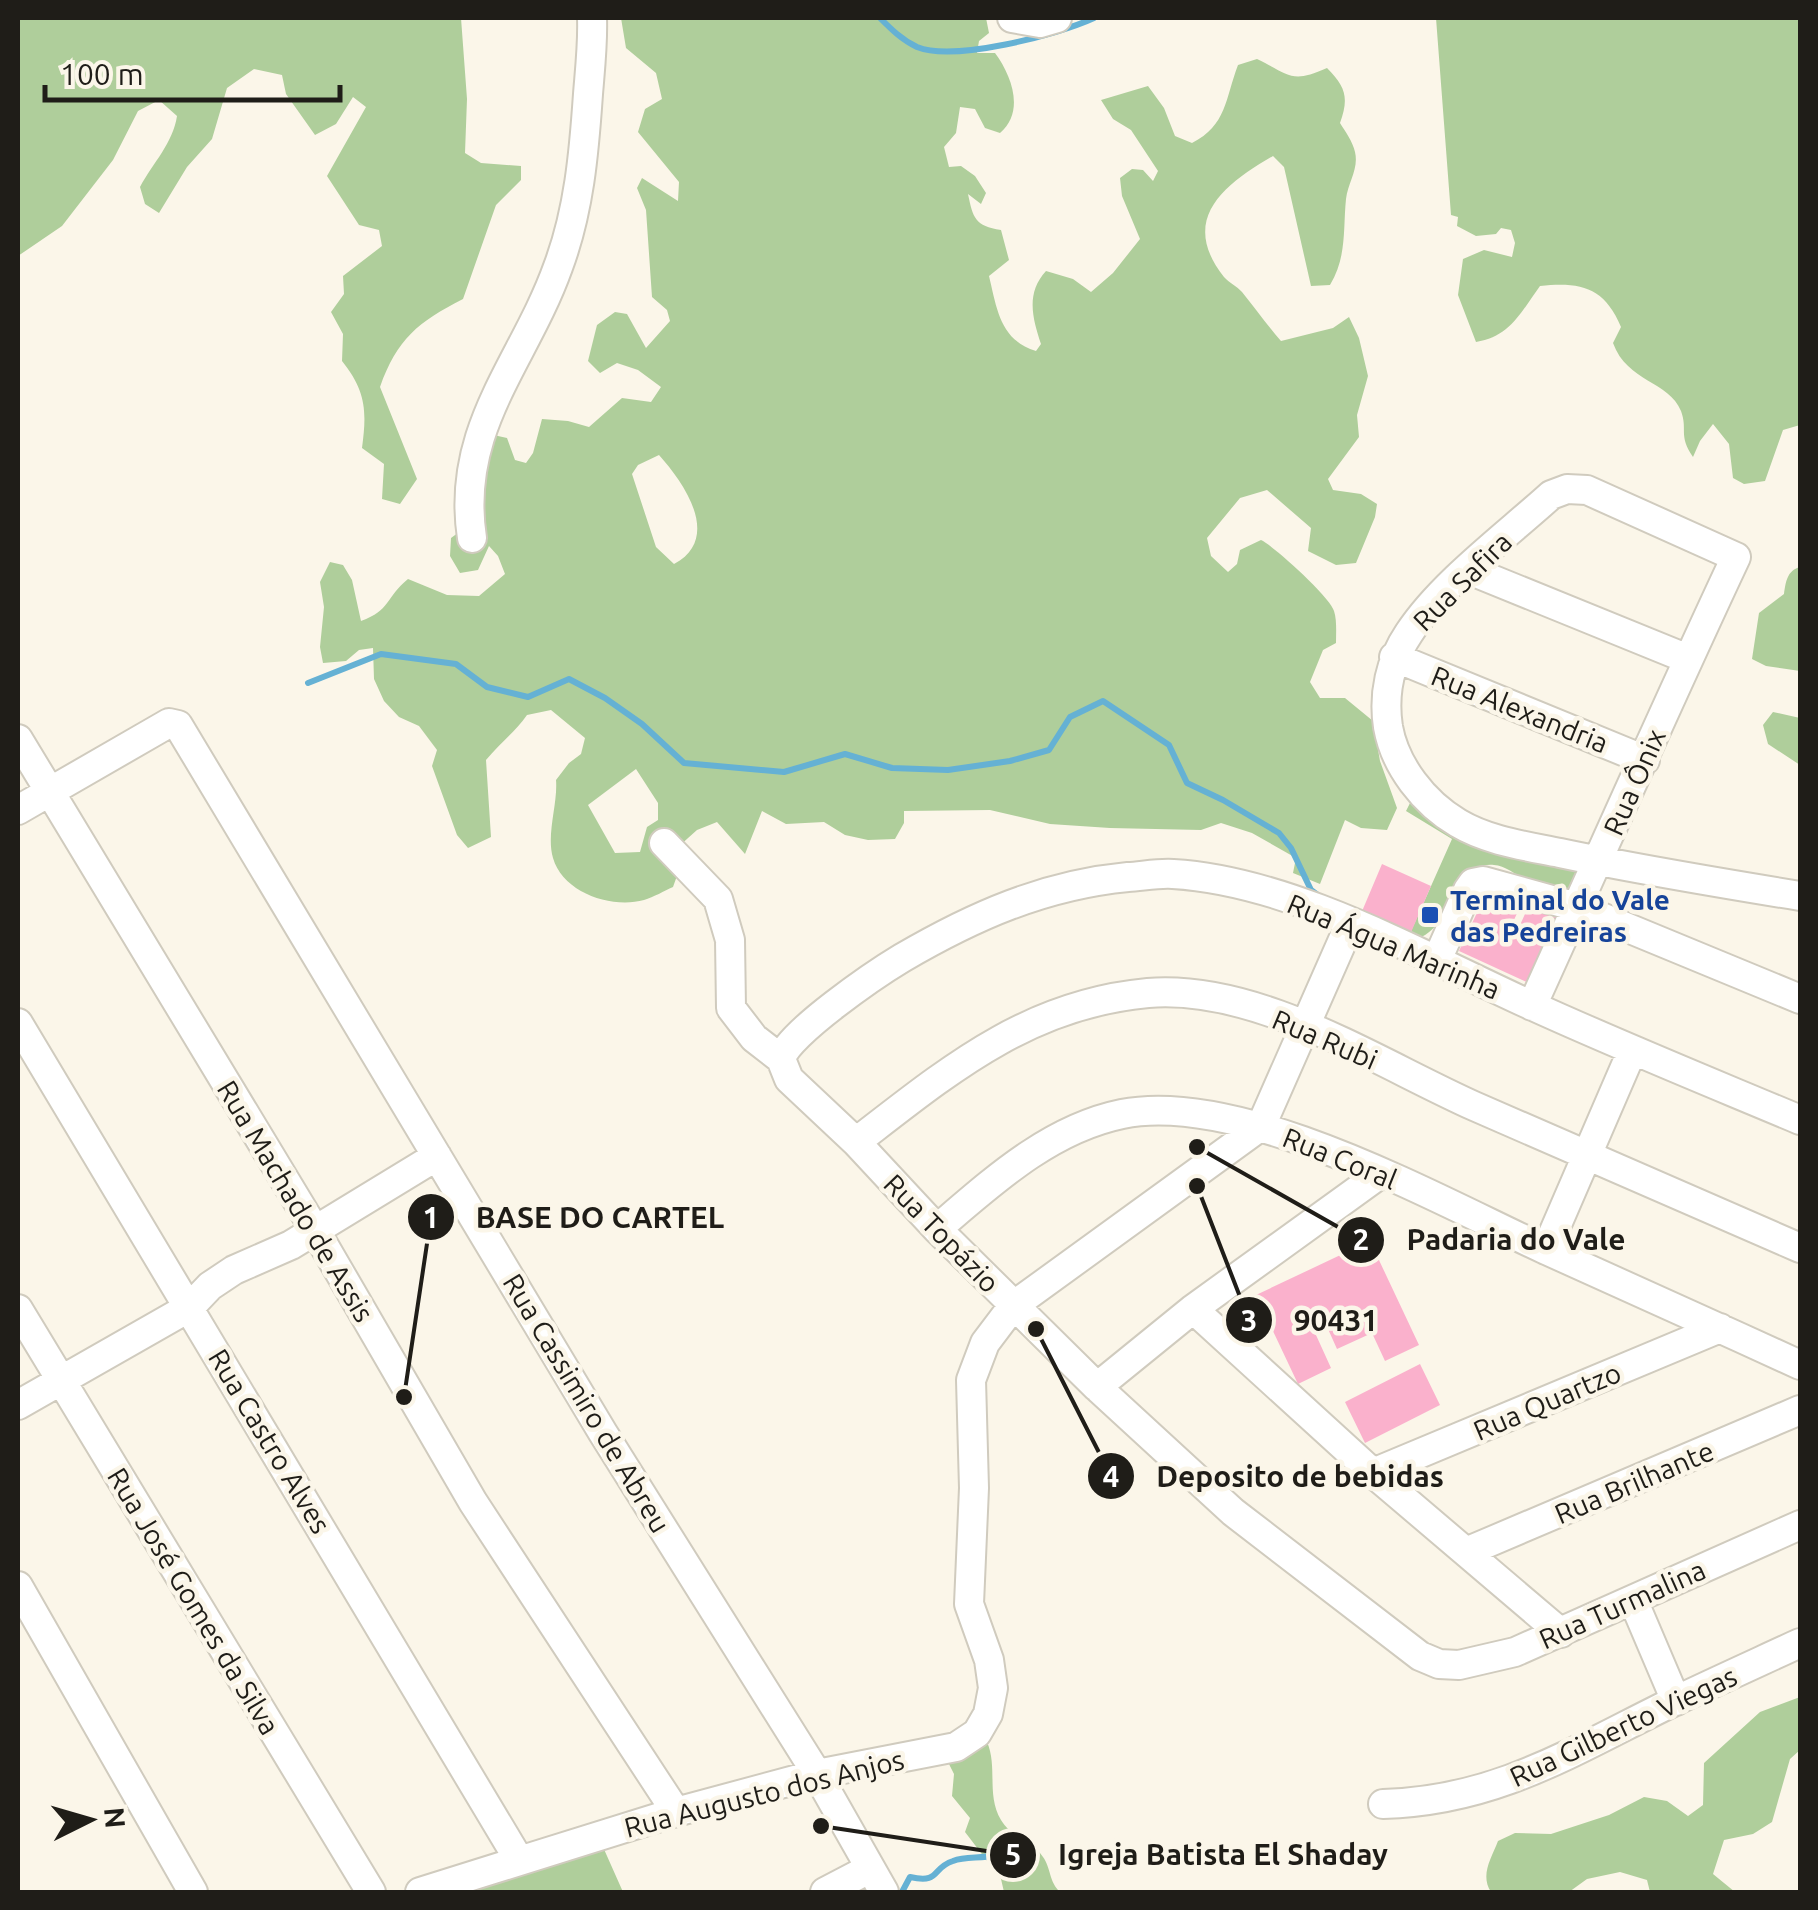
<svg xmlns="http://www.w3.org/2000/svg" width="1818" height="1910" font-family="Ubuntu,sans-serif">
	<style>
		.green { fill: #afce9b; fill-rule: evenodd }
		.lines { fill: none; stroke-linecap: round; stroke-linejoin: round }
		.stream { stroke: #65b1d4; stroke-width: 6 }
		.building { fill: #fab1cc }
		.minor-casing { stroke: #d0cbbe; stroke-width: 32 }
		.minor { stroke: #fff; stroke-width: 28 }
		.transit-dot { fill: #1a4fb4; stroke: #fbf6e9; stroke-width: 4 }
		.labels { text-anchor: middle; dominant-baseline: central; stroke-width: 9; stroke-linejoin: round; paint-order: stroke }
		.street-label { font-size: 28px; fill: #1f1d18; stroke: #fbf6e9 }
		.transit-label { font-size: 28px; font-weight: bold; fill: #164399; stroke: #fbf6e9; text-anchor: start }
		.leader { fill: none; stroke: #1f1d18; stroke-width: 4 }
		.callout-dot { fill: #1f1d18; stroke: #fbf6e9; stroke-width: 4 }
		.mark-label { font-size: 30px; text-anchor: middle; font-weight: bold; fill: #fff }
		.callout-label { font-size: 30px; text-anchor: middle; font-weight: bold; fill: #1f1d18; stroke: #fbf6e9; stroke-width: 9; stroke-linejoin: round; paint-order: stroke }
	</style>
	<rect width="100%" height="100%" fill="#fbf6e9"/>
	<!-- green -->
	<path class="green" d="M18,18H461L467,99L465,153L481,163L521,166V180L496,205L463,299C418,322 397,339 380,387L417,479L400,504L382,499L384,464L362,448C367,411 366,391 342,361L343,334L331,312L344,294L343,276L382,246L379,230L359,225L327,176L366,107L353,97L336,124L315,135L286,94L282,75L254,69L227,88L212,139L187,167L159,213L145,204L140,187C153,163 173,143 177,116L159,100L138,111L113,160L62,226L18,256V78L20,69H18Z
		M621,18H986L989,33L979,41L977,53H995C1012,76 1025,112 1000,133L985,128L975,109L960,107L956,133L944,147L949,167L961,166L975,176L986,193L981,204L968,194C973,218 975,226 1001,230L1009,260L989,276C997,309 1000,340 1036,351L1041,344C1032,317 1026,293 1046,271L1073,279L1091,292L1113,273L1140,239L1122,196L1120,178L1132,169L1143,170L1153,181L1158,171L1131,130L1113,119L1101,100L1148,86L1164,108L1175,136L1192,143C1227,125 1225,99 1238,65L1257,59C1290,75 1291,84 1327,68C1346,87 1349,98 1340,123C1345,131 1353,142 1355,152C1359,169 1348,182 1346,199C1343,229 1347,257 1330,285L1311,286L1284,167L1273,156C1225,184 1178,219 1224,277C1229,283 1237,286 1242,292C1255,308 1267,325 1281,341L1333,328L1349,317L1359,338L1368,376L1357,415L1359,437L1328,479L1333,490L1361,494L1377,504L1375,517L1356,563L1336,565L1308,551L1311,528L1267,490L1240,498L1207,538L1211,556L1228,572L1237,564L1240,550L1261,540C1274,546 1331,598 1334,611C1337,620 1336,633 1336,643L1323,650L1310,682L1320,698H1345L1373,721L1380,761L1397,808L1387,830L1361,828L1345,820L1320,884L1293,873L1296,858L1252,833L1221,823L1201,830L1110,828L1050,824L990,810L904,811V823L895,839L868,840L845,835L824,822L786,824L762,811L745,854L717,822L697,830L678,847V873L673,887C664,891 654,897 644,900C612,909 563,893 553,858C546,834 558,804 556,780L569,763L581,754L585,738L551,710L527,715C515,732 500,743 486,760L491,837L468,848L457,835L432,766L437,750L419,726L399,717L384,701L374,679L373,648L359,650L346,661L323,663L320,647L324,607L320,582L330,562L343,565L352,580L361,621C391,610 385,598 408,579L447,595L479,596L505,574L498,556L489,546L478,570L460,573L450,556L451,538L481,516L489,434L507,438L515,460L526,463L533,453L542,419L568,421L589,427L622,398L651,402L661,387L638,370L617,363L600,373L588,361L597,325L615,312L627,314L646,348L670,321L667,310L652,297L646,210L637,188L642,178L678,201L679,182L638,132L645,109L662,99L656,73L626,48ZM659,455C685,484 722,538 674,564L656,547L632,474L638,465ZM636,769L658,803V820L647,827L640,852L615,853L588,805Z
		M1436,18H1800V425L1783,430L1765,481L1744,484L1733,478L1729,444L1713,424L1700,441L1693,457C1678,435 1688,430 1681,411C1669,381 1627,382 1613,343L1621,327C1604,287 1581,282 1540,286C1521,312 1510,337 1476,342L1458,295L1463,259L1484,250L1512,257L1515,243L1511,230L1501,228L1496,234L1476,236L1457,226L1458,217L1451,215Z
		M1800,567V671L1766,666L1752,659L1759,613L1784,594C1786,581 1787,571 1800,567Z
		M1773,712L1800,718V765L1768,744L1763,725Z
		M1413,797L1579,869L1574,896C1561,892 1548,890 1536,885C1522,880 1508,866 1494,865C1446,861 1456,939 1407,940L1452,839L1406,811Z
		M1800,1697V1750L1790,1759L1772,1822L1753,1834L1724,1840L1713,1874L1735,1892H1650L1647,1880L1620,1872L1587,1879L1569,1892H1491C1480,1875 1491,1859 1498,1841L1515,1833L1551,1834L1609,1815L1644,1797L1667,1801L1688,1816L1703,1805L1704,1763L1760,1712Z
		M987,1742C998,1767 986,1795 1001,1820C1011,1837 1032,1840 1043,1857C1051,1868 1049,1882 1060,1892H1004L1001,1879L965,1832L970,1818L952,1796L954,1774L949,1764Z
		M603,1847L623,1892H462Z"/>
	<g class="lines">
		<!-- stream -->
		<path class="stream" d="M880,18C891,29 902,40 917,47C954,62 1057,35 1094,18
			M308,683L381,654L456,664L487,687L528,697L569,679L605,698L642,724L684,763L784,772L845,754L892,768L948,770L1010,761L1049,750L1070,717L1103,701L1169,745L1187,783L1223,800L1279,833L1291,848L1311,890L1319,896
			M902,1892L910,1877C941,1884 931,1868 953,1861C966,1856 981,1859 995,1855"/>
	</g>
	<!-- building -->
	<path class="building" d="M1382,864L1431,886L1409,937L1360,916Z
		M1490,885L1523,900L1509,931L1516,934L1530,903L1558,917L1529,983L1459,951Z
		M1370,1241L1419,1345L1385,1361L1372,1333L1337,1349L1328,1329L1316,1335L1331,1368L1298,1384L1256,1295Z
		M1420,1364L1440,1405L1365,1443L1345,1402Z"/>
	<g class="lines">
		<!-- minor casing -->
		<g class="minor-casing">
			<path id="minor" d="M1012,18L1040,23L1057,18
				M472,538C455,428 524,362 558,267C579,211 584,153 588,94C590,69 593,43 592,18
				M1469,570L1688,659
				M1394,657L1645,760
				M18,739L315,1230L473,1502L676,1812
				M18,810L169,723L178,725L603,1433L817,1774L884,1892
				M664,843L718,899L730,940L731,1008L754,1038L781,1059
				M1437,960L1468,890L1473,883L1483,881L1577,907L1800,999
				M1532,1006C1600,856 1666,706 1736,557L1587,490L1567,489L1551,495C1507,535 1441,584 1409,633C1390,661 1383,694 1388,727C1395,766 1424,803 1458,823C1488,841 1526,846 1560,853C1640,870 1720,883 1800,896
				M18,1023L519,1860
				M781,1059L789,1079L856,1142L937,1229L1097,1387L1233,1512L1420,1656L1439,1664L1459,1665L1515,1652L1800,1525
				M781,1059C787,1034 877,973 902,958C974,916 1044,885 1128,877C1143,876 1159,873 1173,874C1294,881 1426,958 1535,1007C1623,1047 1712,1083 1800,1120
				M856,1142C948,1071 1027,1004 1148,993C1258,984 1376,1062 1474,1106C1583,1154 1692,1201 1800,1248
				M937,1229C992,1182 1049,1129 1122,1114C1241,1090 1436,1199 1544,1249C1630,1288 1715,1326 1800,1365
				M1546,1250L1632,1051
				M18,1309L371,1892
				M1193,1309L1373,1473L1561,1633
				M1097,1387L1193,1309L1380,1174
				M18,1405L190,1307L210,1286L234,1270L291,1245L437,1156
				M1373,1473L1720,1328
				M1466,1552L1800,1410
				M18,1586L193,1892
				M1633,1600L1676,1701
				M1383,1804C1498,1801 1576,1749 1675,1701C1717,1681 1759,1662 1800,1643
				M420,1892L676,1812L817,1774L956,1747L977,1733L988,1714L993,1688L989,1660L969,1604L974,1488L971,1380L985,1343L1013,1306L1261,1126L1350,924
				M825,1892L869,1869"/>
		</g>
		<!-- minor -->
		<use href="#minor" class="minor"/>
	</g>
	<!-- markers -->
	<rect class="transit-dot" x="1420" y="905" width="20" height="20" rx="5"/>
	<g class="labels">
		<!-- street labels -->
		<g class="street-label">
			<text transform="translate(1462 581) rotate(-45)">Rua Safira</text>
			<text transform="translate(1520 709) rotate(22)">Rua Alexandria</text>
			<text transform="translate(1634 782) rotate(-66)">Rua Ônix</text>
			<text transform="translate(1394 946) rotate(23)">Rua Água Marinha</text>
			<text transform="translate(1325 1039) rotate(23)">Rua Rubi</text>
			<text transform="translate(1340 1158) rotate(22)">Rua Coral</text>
			<text transform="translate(296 1201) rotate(59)">Rua Machado de Assis</text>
			<text transform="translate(942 1233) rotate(46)">Rua Topázio</text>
			<text transform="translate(1547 1401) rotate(-23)">Rua Quartzo</text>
			<text transform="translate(587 1403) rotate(59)">Rua Cassimiro de Abreu</text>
			<text transform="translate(270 1441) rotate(59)">Rua Castro Alves</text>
			<text transform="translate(1634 1482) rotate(-23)">Rua Brilhante</text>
			<text transform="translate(194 1601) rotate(59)">Rua José Gomes da Silva</text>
			<text transform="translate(1622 1604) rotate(-24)">Rua Turmalina</text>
			<text transform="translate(1623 1726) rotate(-25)">Rua Gilberto Viegas</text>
			<text transform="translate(764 1793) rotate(-14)">Rua Augusto dos Anjos</text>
		</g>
		<!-- transit labels -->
		<g class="transit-label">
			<text x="1450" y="899">Terminal do Vale<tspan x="1450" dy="32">das Pedreiras</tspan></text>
		</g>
	</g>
	<!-- callouts -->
	<path class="leader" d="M404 1397L431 1217M1197 1147L1361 1240M1197 1186L1249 1320M1036 1329L1111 1476M821 1826L1013 1855"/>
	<g class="callout-dot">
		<circle cx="404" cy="1397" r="10"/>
		<circle cx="1197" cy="1147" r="10"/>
		<circle cx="1197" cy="1186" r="10"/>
		<circle cx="1036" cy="1329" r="10"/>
		<circle cx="821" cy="1826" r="10"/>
		<circle cx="431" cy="1217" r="25"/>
		<circle cx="1361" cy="1240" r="25"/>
		<circle cx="1249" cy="1320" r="25"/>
		<circle cx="1111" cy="1476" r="25"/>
		<circle cx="1013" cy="1855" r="25"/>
	</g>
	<g class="mark-label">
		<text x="431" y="1228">1</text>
		<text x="1361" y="1250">2</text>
		<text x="1249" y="1331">3</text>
		<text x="1111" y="1487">4</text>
		<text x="1013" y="1865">5</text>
	</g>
	<g class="callout-label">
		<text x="600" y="1228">BASE DO CARTEL</text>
		<text x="1516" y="1250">Padaria do Vale</text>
		<text x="1336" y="1331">90431</text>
		<text x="1300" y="1487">Deposito de bebidas</text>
		<text x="1223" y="1865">Igreja Batista El Shaday</text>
	</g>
	<!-- border -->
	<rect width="1818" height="1910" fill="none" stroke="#1f1d18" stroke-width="40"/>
	<!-- north arrow -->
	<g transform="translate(90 1820) rotate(85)" stroke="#fbf6e9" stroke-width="8" paint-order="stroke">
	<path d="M0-8L18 38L0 25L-18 38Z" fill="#1f1d18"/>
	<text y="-15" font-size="28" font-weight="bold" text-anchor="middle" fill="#1f1d18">N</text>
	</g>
	<!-- scale -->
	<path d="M45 85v15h295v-15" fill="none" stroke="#1f1d18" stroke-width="5"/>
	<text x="60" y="85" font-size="30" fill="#1f1d18" stroke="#fbf6e9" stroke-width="8" paint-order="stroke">100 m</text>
</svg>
